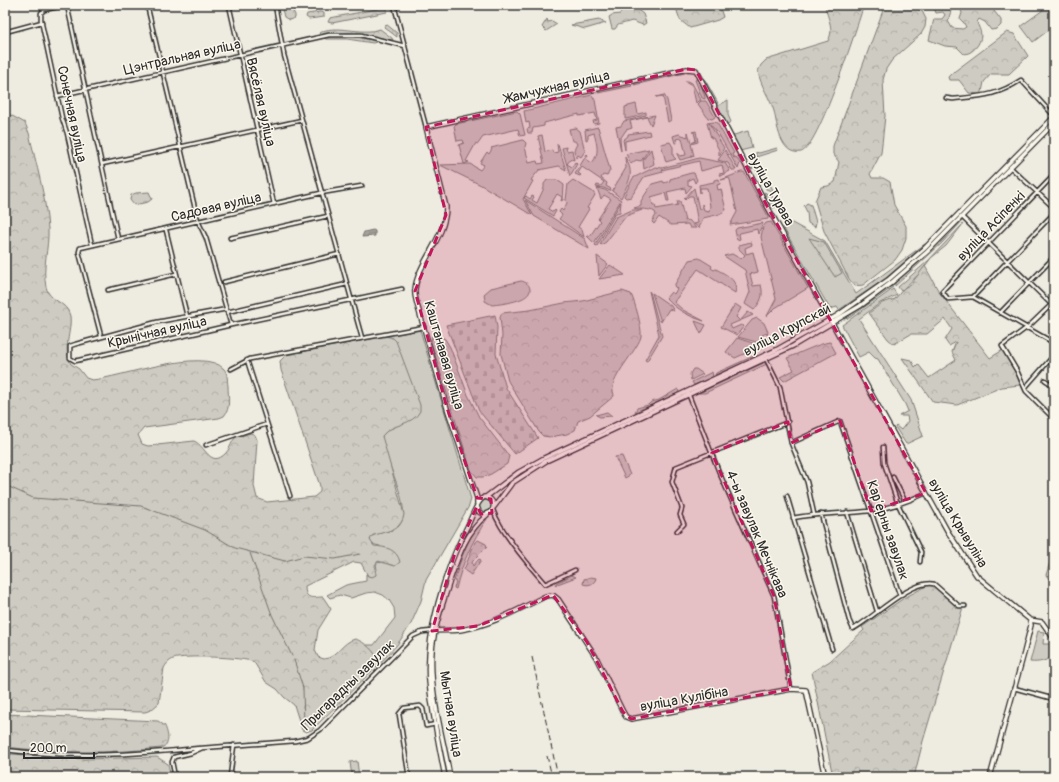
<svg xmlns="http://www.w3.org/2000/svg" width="1059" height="782" font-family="Pangolin,sans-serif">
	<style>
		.green { fill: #cecbc2; stroke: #7c7b76 }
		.forest { fill: url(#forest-crowns); stroke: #7c7b76 }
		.cemetery { fill: url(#cemetery-stones); stroke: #7c7b76 }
		.park { fill: url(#park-tufts); stroke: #7c7b76 }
		.water { fill: url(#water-waves); stroke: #74726e }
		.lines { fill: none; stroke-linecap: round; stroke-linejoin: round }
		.stream { stroke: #74726e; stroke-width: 1 }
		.minor-casing { stroke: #2b2b2b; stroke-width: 5.5 }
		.major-casing { stroke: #2b2b2b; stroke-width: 6 }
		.minor { stroke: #fbf7ec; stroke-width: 2.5 }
		.major { stroke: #fbf7ec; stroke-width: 3.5 }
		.rail { stroke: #2b2b2b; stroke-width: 1; stroke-dasharray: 6 3; stroke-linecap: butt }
		.marked { fill: #c2185b; fill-opacity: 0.2; stroke: #c2185b; stroke-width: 3; stroke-dasharray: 8 5; stroke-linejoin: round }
		.labels { text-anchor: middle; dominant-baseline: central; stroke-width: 3; stroke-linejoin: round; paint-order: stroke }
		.street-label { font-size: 14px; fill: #2b2b2b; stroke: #fbf7ec }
	</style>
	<defs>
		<pattern id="forest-crowns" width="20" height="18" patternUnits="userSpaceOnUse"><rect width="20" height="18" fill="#cecbc2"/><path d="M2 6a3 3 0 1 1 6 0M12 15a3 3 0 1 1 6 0" fill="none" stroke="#b1aea7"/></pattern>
		<pattern id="cemetery-stones" width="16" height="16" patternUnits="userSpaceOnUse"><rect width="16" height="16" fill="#cecbc2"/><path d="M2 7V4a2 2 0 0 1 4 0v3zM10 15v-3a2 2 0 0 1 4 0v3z" fill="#b1aea7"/></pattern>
		<pattern id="park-tufts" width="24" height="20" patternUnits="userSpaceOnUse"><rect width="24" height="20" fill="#cecbc2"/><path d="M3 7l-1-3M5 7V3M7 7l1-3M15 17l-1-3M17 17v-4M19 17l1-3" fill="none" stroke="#b1aea7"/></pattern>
		<pattern id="water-waves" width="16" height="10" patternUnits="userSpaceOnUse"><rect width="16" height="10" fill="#a4a29a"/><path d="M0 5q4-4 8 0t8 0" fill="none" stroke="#86847e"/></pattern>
	</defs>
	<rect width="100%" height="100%" fill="#eeebe0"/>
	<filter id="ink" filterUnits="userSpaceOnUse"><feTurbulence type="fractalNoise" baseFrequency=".025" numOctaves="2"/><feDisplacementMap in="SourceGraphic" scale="8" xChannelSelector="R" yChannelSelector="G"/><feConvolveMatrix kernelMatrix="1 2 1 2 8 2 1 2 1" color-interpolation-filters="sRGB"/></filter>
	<g filter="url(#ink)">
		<!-- green -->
		<path class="green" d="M1047,7L1054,17V26L1033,42L1021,26Z
			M700,71L718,103L714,105Z
			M685,72V73L634,85L636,82Z
			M699,78L705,97V99L702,98L695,80Z
			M685,81H688L692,83L701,100L696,103L692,85Z
			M629,83L632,86L598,93L599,91Z
			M592,95L595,100L599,123L594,124L593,121L597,120L595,113L579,116V114L544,123V126L533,128L532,133H528L527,129L530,128L529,122L526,123L524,111Z
			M664,95L667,100L671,120L668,122L663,96L656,97Z
			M728,100V115L731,122L725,125L716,107Z
			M701,101H706L715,117L712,119L708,118L698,104Z
			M636,104L638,114L646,112V115L625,119V107Z
			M517,111L520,114L525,135L520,136L518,129L483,137L478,144L476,143L466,161L469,162L464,164L459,145L464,143L463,140L457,141L454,126L456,124Z
			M655,115L651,125L647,117L630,121L632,128L626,130L620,139L621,151L616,127L621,126L624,121Z
			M714,122L717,123L734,153L732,154L734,158L736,157L740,163L738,169L718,133L709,123L724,148L719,156V150L713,138H711L707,123Z
			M598,127L610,170L607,176L603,175L601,178L607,183L606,186L611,189L610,191L604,188L596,187L597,185L601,186L604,182L582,167L578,173L581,175L580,176L575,174L587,154L588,155L586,159L592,163C600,153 597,145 594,133L588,135V139L586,140L585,130Z
			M576,128L580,131L585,151L581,157L578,155L576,158L574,150L577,144L575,141H572L569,129Z
			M649,131L650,135L625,141V150L623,140L628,136V134Z
			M696,131L698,142L691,144L694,156L691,155L692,157L680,160L677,154H679L680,156L686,155L682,138L676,139L677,143H675L673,136L679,134L688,137V132L691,143L696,141L694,132H692Z
			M748,131L752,148L740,151L732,138L734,135Z
			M542,135L545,152L552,150L553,153L558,152L557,144H558L566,170L559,166L539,170L531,180L533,181L523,199L532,215L481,185L440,165L470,164L480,170L484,165L480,163L487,152L489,154L492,149L491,148L523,140L526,143L525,147L529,163L537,161L538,164L544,163L538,136Z
			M670,142L673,147V156L676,159L666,162L661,144Z
			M566,147L567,151L572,150L574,160L571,159L567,164L572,167L575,162L577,164L570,176L562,148Z
			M777,148L778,150L756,157L773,190L771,191L766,189L755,167L752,169L750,166L756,161V152L759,153Z
			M649,149L641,161L636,160L631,164L626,154Z
			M651,149L654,164L644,169L643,160Z
			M725,150L736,170H732L728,163L718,160Z
			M625,157C635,174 629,181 621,198L612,191L626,168Z
			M699,158L725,163L730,171L720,176L719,174L724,173L722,165L701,171L699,161L662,170L663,172L644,177L631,197L626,198L624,196L633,178L655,167L662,168Z
			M741,172H744L768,216V219L730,225L737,212L730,180L729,178L721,180Z
			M691,173H694L697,180L695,183L693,178L688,180V185L692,186L686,193L685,188L667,192L669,201H667L665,193L651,197L653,205H655L656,209L678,205L677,201H680L685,221L689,220L696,228H690L688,224L671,225L659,217L654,224L652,222L656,215L655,212C648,208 641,210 634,208L641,206V201L652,184L663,181L664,183L670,181V179Z
			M719,179L720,184L717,185L718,190L721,189L726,210L720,214L703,218L699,228L694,224L698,223L693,196H689L685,200L684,199L694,188L699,209L702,208V204L704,210L709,211L710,206L707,188H700V193L699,185L714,182V180Z
			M547,180H557L564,185L563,200L561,201L562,197L557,194L548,209L553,212L555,210L556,211L553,216L524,198L526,196L530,199L532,196L534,197L532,200L537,203L544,188V184Z
			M573,180L593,192L595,195L587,208L589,209L578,227L582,230L584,237L559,219L562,215L559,212L561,209L563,211L567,203L566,200L568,184Z
			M597,188L605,190L621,200L594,243L587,236H590L600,221L598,219L611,199L604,195L601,199Z
			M764,192L772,196L777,204L776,207L771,208Z
			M525,200L585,239L589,249L534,216Z
			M621,202L620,212L616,213L597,246L595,245Z
			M632,210H642L626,216L606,242L601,245L600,244L616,217Z
			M963,220L942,243L895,286V282Z
			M771,222L808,288L775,308L767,316L776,299L761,237L763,227L766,223Z
			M763,223L758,234L757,229L740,233L739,234L740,239L737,240L735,230L737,228Z
			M792,223L825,241L856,294L925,244L886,278L839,310L837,307L830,309L784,229V225Z
			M963,224L946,246L931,258L920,273L901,291L898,287L928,261Z
			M751,242L752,245L745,248L746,254L753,252L758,272L750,274L753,286L761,285C764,296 761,301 754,310L745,304L750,292L745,270L724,256L732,254L741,259L745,255L739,249V245Z
			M597,256L608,264L599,276Z
			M699,258L712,266L711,268L714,270L716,269C725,274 739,280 735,293L698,269L674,302L683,310L704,321C690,317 675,309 666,298L671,292L674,294L677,289L674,286L689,260Z
			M610,265L625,275L599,279Z
			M521,281C526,282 529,284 530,289C531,301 501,304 492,305L485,301L484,294L491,288Z
			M889,286L893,287L849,318L844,319L868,304Z
			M893,289L897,295L880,303L859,319L911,400L923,436L906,444L895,427L896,426L901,430L908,421L907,416H899L908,411L905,404L878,359L875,358L869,352L859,357L842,325Z
			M649,291L650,292L662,336L647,361L645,360L659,335Z
			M652,293L671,306L674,311L669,309L661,322Z
			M735,304L741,308L736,317L740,321L748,312L753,315L730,325L732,329L741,325L744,326L737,335L721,327Z
			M757,318L764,323L768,332L767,335L766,333L761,336L763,340L768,338L772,340L764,344L738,337L752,320Z
			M695,321L706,325L701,334Z
			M420,330L471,499L469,506L426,580L421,601L411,624L397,645L376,668L378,658L365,645H374L395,618L394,608L389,600L383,595L375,592L366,593L351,598L340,595L330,598L327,595L346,585L366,581V574L368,576L377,570L376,563L383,562L380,546L371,544L370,537C378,531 393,533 399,526C415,508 382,459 382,436L388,430L415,417L393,338L386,336Z
			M737,338L762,346L735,358L726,352Z
			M756,355L757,357L715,375L716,373Z
			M765,362L767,364L705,393H699Z
			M693,369H696L703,374L691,380L690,374Z
			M712,372L713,377L694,385L692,382Z
			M678,389L679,393L635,412L637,408L648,405L651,402L659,400Z
			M479 506a6 6 0 1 1 12 0a6 6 0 1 1-12 0Z
			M486,518L487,519C472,541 462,563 456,589L454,588L456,582L454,581C461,559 468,534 486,518Z
			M1038,631L1044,632L1043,644H1054V655C1047,661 1039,663 1030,662Z"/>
		<!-- forest -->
		<path class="forest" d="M281,5H290L295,15V18L289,20L284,17Z
			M617,5H631L643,14L646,23L643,25L632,21L618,25L615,29H612L609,17L612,15L620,14L621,11Z
			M675,5H719L723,17L718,20L690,28L680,20Z
			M825,5H864C857,26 818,149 801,152C780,156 777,124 774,111C770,98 760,85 758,71L761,65L766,60L828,41C835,28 827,18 825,5Z
			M885,5H911L922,11L926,19L925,27L921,34L892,60L886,69L883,80L885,116L881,153L870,174L872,178H883L890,182L894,205L906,226V238L902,250L895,260L863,285L855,286L849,279L824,231L815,201L821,187L828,186L835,182L839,162L833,154V146Z
			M943,5L951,11L948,21L952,28L963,29L966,27L964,23L960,19L962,13L959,5L991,7L1001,20V25L997,29L991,30L985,22L979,19L977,22C978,26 981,31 981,35C981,44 972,54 964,54L957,47L945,46L929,40L934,19H942L945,15L943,12L936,13L934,8Z
			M382,8H387V12L332,23L328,22L330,18Z
			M320,12L324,13V17L309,19L306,17L307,14Z
			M547,19L548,22L552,21L557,24L546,31L542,27Z
			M599,20L606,23L585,29L571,25Z
			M386,24L397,33V37L384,27Z
			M380,29L392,38L393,40L349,33L321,35L319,33C334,23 362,36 380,29Z
			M1007,32L1014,34L1028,56L1009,74H991L984,82L982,92L979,94L969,93L959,80H949L948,77L951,74Z
			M326,36H350L374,40L376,42L373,43L347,39H326L324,38Z
			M5,112L25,123L29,133C36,164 46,197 48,229C49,248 42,267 46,287C49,302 67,301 70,316C72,332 62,349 71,364L79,369L86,378L92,380C119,378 204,346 224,369C228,373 227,380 228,386C228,396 231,408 224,416L219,418L144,428L138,435L142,444L148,446L194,441C206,446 210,469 226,453C231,448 231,441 236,437L251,433L255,435L257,440L254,486L257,498L267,502L314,497L320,492V486L281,370L280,361L286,355L386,336L393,338L396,341L420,405V411C414,425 390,424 382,436L404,514C402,531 385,531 372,536L370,540L374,546C386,547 397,549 400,562L395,566L378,561L375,565L376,575L372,577L368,576L361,563L354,562L305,586C305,601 313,597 323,597L331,609L318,630L315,650L318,657L324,659C337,658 342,642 355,639C364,641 377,653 378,661L375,668L312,730L306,732L302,730L294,705L284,697L277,689L266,682L254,662C244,657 184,655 173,659C169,661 166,664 164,668L159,703L151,710L145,712L5,709Z
			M149,192L152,199L148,202L134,205L130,200L131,195L136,193Z
			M807,203L811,205L816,222L815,227L808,223L807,212L804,206Z
			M925,266L939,292L990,358L1003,350L1016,368L1020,385L1002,387L957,405L933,402L902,358L911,360L915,367L918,364L929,378L956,360L952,352L956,342L949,346L945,340L952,329L945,319L927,334H911L894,344L888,339L869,313L882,303L895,299L904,288L911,284Z
			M622,291L631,294C635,303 642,326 641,336C640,346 614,374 613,387C612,390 614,393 614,396L590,416L578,421L575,430L567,434L550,437L543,436L539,432L508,381L501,354L502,335L500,317L502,313L530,310L564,303L583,301Z
			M436,334L445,339L450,347L468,395L479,417L509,456L507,464L491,474L483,477H477L471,470L431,342L432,336Z
			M830,342L836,353L784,381L780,377L794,370L787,358C798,354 820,343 830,342Z
			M607,412L612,416L600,417L596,415Z
			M478,540L486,544L487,547L472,562L473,566L479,559L481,560L471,575L464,570L475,542Z
			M1054,558V586L1046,575L1051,559Z
			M572,575L576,577L555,585L556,583Z
			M591,577L596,578C595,584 588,586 583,584L584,579Z
			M934,582L963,607L923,741L914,777H833L812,672L830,661L864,630L862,627L904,598Z
			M5,714L158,721L165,726C168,734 171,744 161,748C108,754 58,753 5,747Z
			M12,754L84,759L157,757L168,764L171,777H5V757Z"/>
		<!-- cemetery -->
		<path class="cemetery" d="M495,315L497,327L496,354L506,388L538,438L515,454L479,411L446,325Z"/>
		<!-- park -->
		<path class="park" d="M809,238L824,242L842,273L835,277Z
			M622,456L630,475L625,478L615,457Z
			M357,761L359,777H352L350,762Z"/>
		<!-- water -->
		<path class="water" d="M373,230L375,231V236L362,237L364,232Z"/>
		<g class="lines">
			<!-- stream -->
			<path class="stream" d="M5,485L33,498L141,506L205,530L235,548L285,561L304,556L335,559L360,554
				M250,553L272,615L292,656
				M294,660L303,688L304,724"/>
			<!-- minor casing -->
			<g class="minor-casing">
				<path id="minor" d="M67,5L44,10L41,13V20L62,118L67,133L92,245
					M67,5L118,239
					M147,5L198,221L206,238L231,325
					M229,5L274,204
					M275,5L284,55L362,338
					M394,5L426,127
					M67,7L78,5
					M5,32L42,22
					M57,96L329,35H361L405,46
					M946,98L953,99C981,96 997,96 1021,80L1054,116
					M102,164L302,120
					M1010,167L1054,208
					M1054,175L942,291L948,299L973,297L1054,213
					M962,217L1054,307
					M166,230L187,316
					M230,238L328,216
					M224,282L339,254
					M108,290L176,274
					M973,297L1054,343
					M1054,302L1029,326L1002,346L1017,371L1026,391L1054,419
					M227,309L157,322L76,344L70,346V358L75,361L231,325L402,289
					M227,312L347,284
					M1000,313L1054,257
					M101,336L79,252L80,248L321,193L362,186
					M766,359L780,387L791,443L807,482L814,514
					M247,360L290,496
					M231,369L250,359L424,327
					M1045,380L1054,386
					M1025,388L1054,355
					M688,393L719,472L774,596L791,689
					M791,443L840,421L900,596
					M206,445L267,424
					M883,447L884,463L898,504L921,552L920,562
					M893,477L905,501
					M787,496L832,649
					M493,510C501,533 529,565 545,584L575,570
					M847,512L877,611
					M821,514L849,620L853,629C872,619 913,578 934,584L959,606H965
					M793,518C819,513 845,514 870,511C889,508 909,501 926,493
					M677,531L684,524L680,515L682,508L672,482L676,467L788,422
					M1014,688L1054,699
					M5,750C71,758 134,755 200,748
					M175,777L172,762L174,757L191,753L202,748L295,741L308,738L320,730L413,636L422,632L432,631
					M230,777L234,745
					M409,777L399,714L404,708L420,706L423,709L426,726L436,724"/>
			</g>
			<!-- major casing -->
			<g class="major-casing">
				<path id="major" d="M486,497L519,472L544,458L776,350L838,315L888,280L924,249L1054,117
					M477,504V498L447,408L417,304C416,299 414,294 415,289C418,262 446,238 446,207L426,127L687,69L696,70L766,204L948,532L977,576L1030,620L1031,625L1024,653L990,777
					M477,506L479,512L484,515L491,512C496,505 493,498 484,497
					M494,507L512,483L546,461L793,346L860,306L891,283L927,252L1054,123
					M1030,620L1042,622L1054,639
					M432,631C441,630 450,631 460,630C490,626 519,609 546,596L553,595L558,599L596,657L623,712L626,717L631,719L791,689L806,690L825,777
					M445,777C439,745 432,713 429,681C425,635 445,570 466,529C470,522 477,501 483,498
					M450,777C443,736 429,692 432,651C434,626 444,601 451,577C459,554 467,531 487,515"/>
			</g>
			<!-- minor -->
			<use href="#minor" class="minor"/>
			<!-- major -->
			<use href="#major" class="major"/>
			<!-- rail -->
			<path class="rail" d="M532,657L558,777
				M547,756L552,777"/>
		</g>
	</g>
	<!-- marked area -->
	<path class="marked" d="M687,69L696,70L766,204L926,493L871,511L840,421L791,443L788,422L712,453L774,596L791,689L631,719L623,712L587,642L553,595L478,626L432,631L454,556L477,506L481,514L492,513L491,499L477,498L447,408L415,291L446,215L426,127Z"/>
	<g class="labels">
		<!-- street labels -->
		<g class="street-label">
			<text transform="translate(182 57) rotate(-13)">Цэнтральная вуліца</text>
			<text transform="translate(557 87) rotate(-13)">Жамчужная вуліца</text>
			<text transform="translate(261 102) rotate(77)">Вясёлая вуліца</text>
			<text transform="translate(72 114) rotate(78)">Сонечная вуліца</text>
			<text transform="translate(771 189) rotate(61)">вуліца Турава</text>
			<text transform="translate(216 207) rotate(-13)">Садовая вуліца</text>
			<text transform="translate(991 226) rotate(-46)">вуліца Асіпенкі</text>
			<text transform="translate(787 330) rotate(-28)">вуліца Крупскай</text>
			<text transform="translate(157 332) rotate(-13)">Крынічная вуліца</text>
			<text transform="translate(444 355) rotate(74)">Каштанавая вуліца</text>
			<text transform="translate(958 523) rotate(59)">вуліца Крывуліна</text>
			<text transform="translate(888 530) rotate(71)">Карʼерны завулак</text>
			<text transform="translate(757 534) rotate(67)">4-ы завулак Мечнікава</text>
			<text transform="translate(348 685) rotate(-44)">Прыгарадны завулак</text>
			<text transform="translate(684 699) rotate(-10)">вуліца Кулібіна</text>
			<text transform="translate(451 714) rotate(81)">Мытная вуліца</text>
		</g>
	</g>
	<!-- margin -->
	<rect width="1059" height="782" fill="none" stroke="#fbf7ec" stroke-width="20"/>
	<rect x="10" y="10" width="1039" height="762" fill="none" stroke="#2b2b2b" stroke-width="1.5" filter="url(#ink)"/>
	<!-- scale -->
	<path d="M24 752v6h70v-6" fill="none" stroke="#2b2b2b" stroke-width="2"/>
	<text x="30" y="752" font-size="12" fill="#2b2b2b" stroke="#fbf7ec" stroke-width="3" paint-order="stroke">200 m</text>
</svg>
